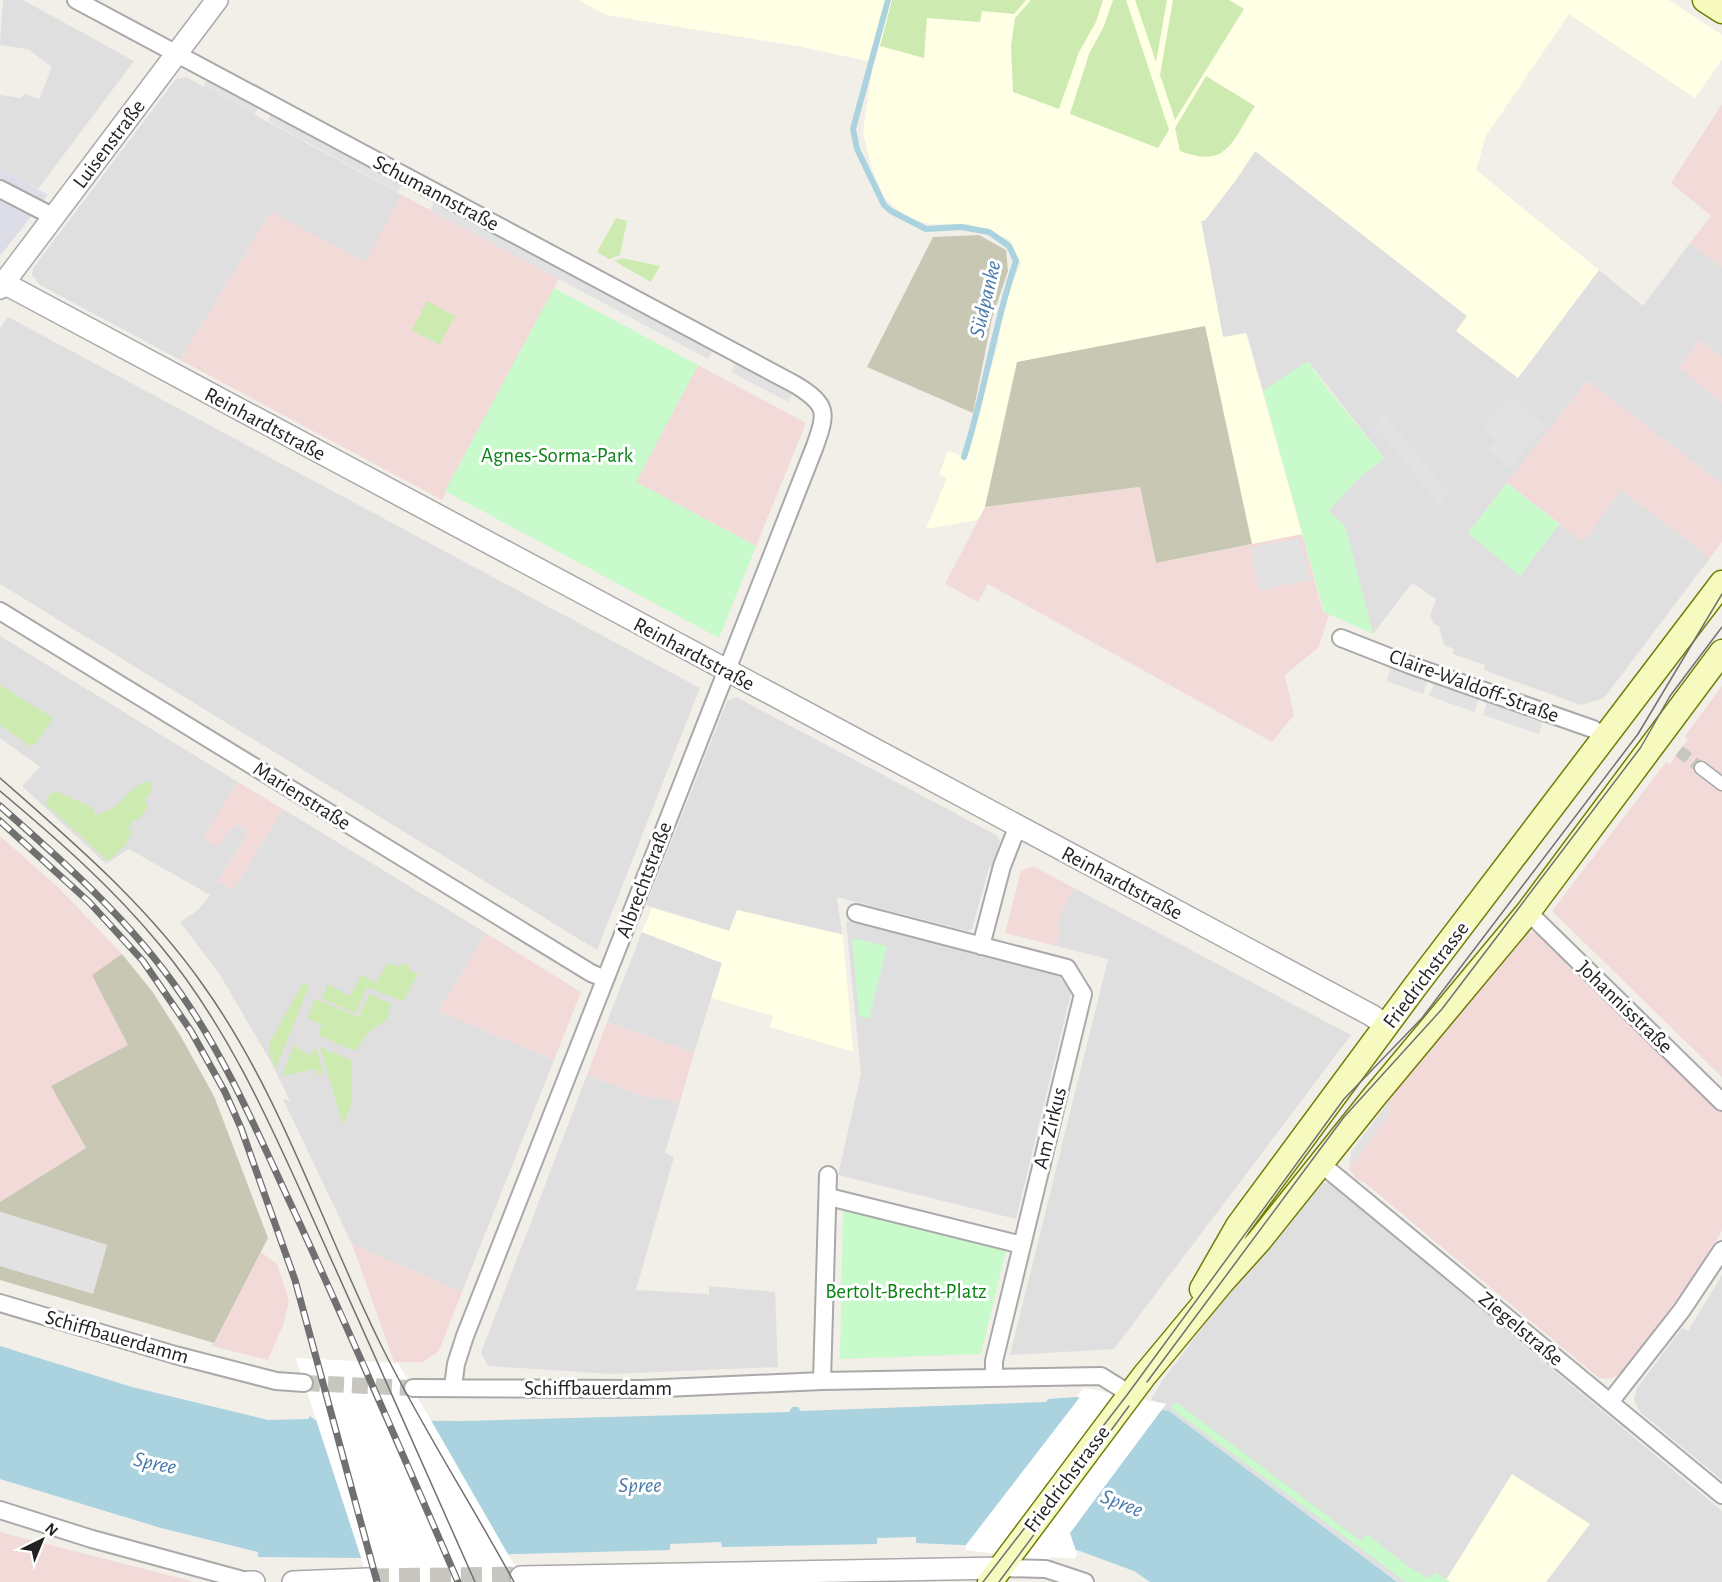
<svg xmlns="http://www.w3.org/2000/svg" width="1722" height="1582" font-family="'Alegreya Sans',sans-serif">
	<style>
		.residential { fill: #e0dfdf }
		.commercial { fill: #f2dad9 }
		.education { fill: #ffffe5 }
		.construction { fill: #c7c7b4 }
		.grass { fill: #cdebb0 }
		.park { fill: #c8facc }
		.parking { fill: #e2e2e2 }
		.plaza { fill: #dddde8 }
		.water { fill: #aad3df }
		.pier { fill: #fff }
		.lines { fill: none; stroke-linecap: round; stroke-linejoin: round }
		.stream { stroke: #aad3df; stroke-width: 6 }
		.pedestrian-tunnel { stroke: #c8c6c1; stroke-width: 12; stroke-dasharray: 12 6; stroke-linecap: butt }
		.minor-tunnel { stroke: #c8c6c1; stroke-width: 16; stroke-dasharray: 16 8; stroke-linecap: butt }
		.tertiary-tunnel { stroke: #c8c6c1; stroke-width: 21; stroke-dasharray: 21 10; stroke-linecap: butt }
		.pedestrian-casing { stroke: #a9a9a9; stroke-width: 15 }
		.minor-casing { stroke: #a9a9a9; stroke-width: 20 }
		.tertiary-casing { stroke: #a9a9a9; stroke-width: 24 }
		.secondary-casing { stroke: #707d05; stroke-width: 27 }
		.pedestrian { stroke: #fff; stroke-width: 12 }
		.minor { stroke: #fff; stroke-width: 16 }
		.tertiary { stroke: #fff; stroke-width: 21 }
		.secondary { stroke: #f7fabf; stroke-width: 24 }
		.tram { stroke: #707070; stroke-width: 1.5 }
		.rail-casing { stroke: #707070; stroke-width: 7 }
		.rail { stroke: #fff; stroke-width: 4.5; stroke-dasharray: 14; stroke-linecap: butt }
		.labels { text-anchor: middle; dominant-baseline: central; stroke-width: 6; stroke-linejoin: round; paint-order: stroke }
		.street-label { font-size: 21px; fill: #222; stroke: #fff }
		.park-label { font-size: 21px; fill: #0c8416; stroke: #fff }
		.water-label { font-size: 22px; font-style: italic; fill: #4a7aab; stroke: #fff }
	</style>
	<rect width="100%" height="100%" fill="#f2efe9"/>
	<!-- residential -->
	<path class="residential" d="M3,0H23L134,61L38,189L0,169V95L21,98L25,94L39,99L52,67L28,49L0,45Z
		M186,77L402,195L365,263L271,212L180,360L40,285L32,275L33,268L176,79Z
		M1255,151L1467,316L1457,331L1518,378L1599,270L1643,306L1690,243L1722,268V357L1700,340L1680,368L1722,402V484L1587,381L1468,533L1520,575L1559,524L1583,541L1621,490L1710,558L1604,698L1581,705L1484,670L1485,665L1453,654L1454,649L1444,645L1439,626L1434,624L1430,616L1436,599L1412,583L1373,634L1345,526L1328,511L1359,478L1384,458L1308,361L1263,391L1247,334L1223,338L1201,221L1205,220L1236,180Z
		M8,317L700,688L597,950L0,584V328Z
		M0,636L238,782L204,838L236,824L246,829L247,834L218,881L233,890L283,809L486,933L439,1011L554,1060L462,1292L352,1244L283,1099L290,1101L271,1062L220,975L180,922L198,910L210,895L129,849L106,864L22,786L40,767L0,738Z
		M736,697L996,835L1000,841L995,864L989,868L972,929L968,931L837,897L842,934L737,910L730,931L646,905L727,701Z
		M1074,888L1351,1035L1114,1349L1010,1355L1108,959L1056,946L1059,936L1057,921Z
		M846,921L1058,974L1071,993L1016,1219L838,1175L861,1074Z
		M642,932L722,963L694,1053L607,1022Z
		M587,1075L644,1096L680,1102L665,1153L674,1157L636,1290L709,1294V1286L775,1292L778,1367L611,1374L488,1366L481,1353Z
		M1318,1182L1333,1184L1348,1195L1351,1201L1722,1511V1582H1397L1169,1411L1162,1410L1166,1404L1151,1400L1162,1381L1309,1187Z
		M1722,1275V1480L1640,1412L1634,1400L1637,1388L1682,1328L1688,1331Z"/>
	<!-- commercial -->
	<path class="commercial" d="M1722,104V268L1690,243L1711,216L1671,183Z
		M402,195L559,279L442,500L180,360L271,212L365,262Z
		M1700,340L1722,357V402L1680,368Z
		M698,365L806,423L756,546L635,482Z
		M1587,381L1722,484V542L1710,558L1621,490L1583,542L1507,483Z
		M1141,487L1156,563L1302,534L1323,612L1329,614L1319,647L1285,675L1294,715L1272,742L988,584L978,602L945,584L985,507Z
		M1722,686V1077L1552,911L1666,762L1670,764L1688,739L1685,736Z
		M238,782L283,809L233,890L218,881L247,835L246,829L237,824L233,830L230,828L218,847L203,838Z
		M0,836L60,889L122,954L92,975L129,1045L51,1086L86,1148L0,1202Z
		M1033,866L1074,888L1058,920L1059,936L1056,946L1005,933L1021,871Z
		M1527,931L1540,935L1722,1112V1231L1685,1288L1627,1367L1617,1376L1608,1379L1599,1378L1365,1183L1357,1180L1349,1169L1390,1113L1388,1102L1457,1010Z
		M486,933L581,992L554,1060L439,1011Z
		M607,1022L694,1053L680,1102L644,1096L587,1075Z
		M352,1244L462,1292L439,1351L423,1362H394Z
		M261,1252L277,1264L289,1300L284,1323L268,1360L212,1346Z
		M0,1532L195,1582H0Z"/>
	<!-- education -->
	<path class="education" d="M579,0H1669L1722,35V60L1695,98L1569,14L1486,136L1476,170L1599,270L1518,378L1456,331L1467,316L1255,151L1236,180L1205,220L1201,221L1223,337L1246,333L1302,534L1156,563L1140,487L985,507L978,520L926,529L947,478L939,474L948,451L964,456L998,345L1003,305L1021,263L1009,239L967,224H930L906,218L884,197L872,169L863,132L873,62L797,46L606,15Z
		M652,908L729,931L737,910L843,935L853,1052L770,1027L773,1016L711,998L722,963L642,932Z
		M1512,1474L1590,1524L1546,1582H1450L1446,1580Z"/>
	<!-- construction -->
	<path class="construction" d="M979,235L1006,250L1008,271L992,318L973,413L867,367L933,237Z
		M1205,326L1252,544L1156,563L1140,487L985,507L1017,362Z
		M122,954L152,991L180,1035L214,1096L268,1238L214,1343L0,1280V1266L93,1293L107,1245L0,1212V1202L86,1148L51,1086L128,1045L92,975Z"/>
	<!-- grass -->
	<path class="grass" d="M892,0H1026L1014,14L982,11L980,22L927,18L924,58L880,46Z
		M1031,0H1103L1096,22L1079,52L1059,109L1013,92L1011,46L1015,18Z
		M1113,0H1126L1169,130L1158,148L1070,114L1089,54L1104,26Z
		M1135,0H1167L1156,62Z
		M1173,0H1229L1244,9L1175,120L1160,75Z
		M1206,76L1255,106C1231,142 1228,169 1180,151L1175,128Z
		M616,218L627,221L620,255L609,259L597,252Z
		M623,258L627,259L660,266L651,282L614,261Z
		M427,301L455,316L440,345L412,330Z
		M0,685L53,718L36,744L30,746L0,725Z
		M148,781L152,784L150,794L145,799L148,807L137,821L133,820L128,829L132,831L125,846L108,861L45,803L50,794L56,791L93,808L95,815C124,809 124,789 148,781Z
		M388,963L398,967L406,963L410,966L409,970L418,974L403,1001L367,987L356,1013L322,999L328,984L350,996L361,975L376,983Z
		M303,983L309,986L276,1068L270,1057L269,1044Z
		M369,994L391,1004L387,1019L369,1032L355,1051L318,1035L322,1025L307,1018L315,999L359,1017Z
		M294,1045L310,1056L316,1047L323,1073L318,1075L316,1069L282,1076Z
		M320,1047L351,1060L352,1102L343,1125Z"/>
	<!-- park -->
	<path class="park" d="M554,288L698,365L636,482L756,546L719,638L445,491Z
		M1308,361L1323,383L1384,458L1359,478L1328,511L1345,526L1373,634L1324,612L1263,391Z
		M1507,483L1559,524L1520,576L1468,533Z
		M852,938L887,946L869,1018L859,1016Z
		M843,1209L1006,1251L981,1354L840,1359Z
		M1176,1402L1361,1541L1367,1534L1409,1567L1430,1579L1435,1572L1450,1582H1406L1171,1408Z"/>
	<!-- parking -->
	<path class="parking" d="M209,75L261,103L254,115L203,87Z
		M274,109L404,180L398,192L268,121Z
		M436,199L714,348L708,359L430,210Z
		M738,360L794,390L788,402L731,372Z
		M1510,396L1545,426L1510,468L1488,449L1496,440L1482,428Z
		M1383,412L1449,493L1440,506L1375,425Z
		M1300,538L1310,580L1259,590L1250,548Z
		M1391,667L1428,680L1423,694L1386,681Z
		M1434,683L1479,699L1474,712L1429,696Z
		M1487,702L1543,721L1539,734L1483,715Z
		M1388,1102L1390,1113L1349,1169L1351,1152Z
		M0,1212L107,1245L93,1294L0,1266Z"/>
	<!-- plaza -->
	<path class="plaza" d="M0,169L48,195L0,256Z"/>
	<!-- water -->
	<path class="water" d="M0,1346L132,1387L268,1420L308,1419L310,1416L315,1420L463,1421L789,1412L792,1407H798L801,1411L1046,1402L1048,1399L1076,1397L1169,1411L1397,1582H1150L1134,1571L1077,1550L916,1543V1537L877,1538V1544L722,1547L721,1542L670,1544V1550L360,1558L258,1557V1552L161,1528L0,1479Z"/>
	<!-- pier -->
	<path class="pier" d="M296,1358L398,1363L524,1582H369Z
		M1084,1388L1166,1404L1070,1533L1077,1554L1075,1559L1052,1557L1048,1561L966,1550V1545L1080,1397L1077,1396Z"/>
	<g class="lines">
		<!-- stream -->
		<path class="stream" d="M888,0L853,129L857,149L884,205L891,211L926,229L961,227L989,232L1009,246L1016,261C994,325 985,392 964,457"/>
		<!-- pedestrian-tunnel -->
		<path class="pedestrian-tunnel" d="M1679,751L1701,768"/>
		<!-- minor-tunnel -->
		<path class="minor-tunnel" d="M304,1383L413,1388"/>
		<!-- tertiary-tunnel -->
		<path class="tertiary-tunnel" d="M368,1579L521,1577"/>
		<!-- pedestrian casing -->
		<g class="pedestrian-casing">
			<path id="pedestrian" d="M1701,768L1722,784"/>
		</g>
		<!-- minor casing -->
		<g class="minor-casing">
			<path id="minor" d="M76,0L796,385C828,405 827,412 815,446L465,1336L456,1364L453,1387
				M0,189L54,217
				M0,611L591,973L605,979
				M1341,638L1410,665L1593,729L1605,737
				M1528,912L1722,1102
				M856,913L1067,968L1083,994L994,1361V1378
				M981,946L1002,866L1017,828
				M1320,1163L1722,1495
				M829,1197L1022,1245
				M0,1303L175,1355L276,1381L304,1383
				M822,1381L828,1175
				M413,1388L642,1389L822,1381L1101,1376L1130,1394
				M1610,1402L1682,1310L1722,1250
				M0,1510L92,1539L250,1582
				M1001,1568L1046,1569L1085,1582"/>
		</g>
		<!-- tertiary casing -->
		<g class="tertiary-casing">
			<path id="tertiary" d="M0,281L1371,1015L1387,1026
				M0,288L217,0
				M521,1577L1001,1568
				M249,1582H254
				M293,1582L368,1579"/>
		</g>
		<!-- secondary casing -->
		<g class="secondary-casing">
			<path id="secondary" d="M1705,0L1722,11
				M1202,1289L1238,1226L1414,988L1722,583
				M990,1582L1144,1376L1222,1282L1259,1241L1374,1097L1528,912L1722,652"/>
		</g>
		<!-- pedestrian -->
		<use href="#pedestrian" class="pedestrian"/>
		<!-- minor -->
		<use href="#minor" class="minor"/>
		<!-- tertiary -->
		<use href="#tertiary" class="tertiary"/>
		<!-- secondary -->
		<use href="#secondary" class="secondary"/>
		<!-- tram -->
		<path class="tram" d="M0,778C73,842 147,905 203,985C281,1094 322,1226 381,1345C421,1426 471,1503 514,1582
			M0,791C56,838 112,887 159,944C230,1029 273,1130 318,1230C371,1347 423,1465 475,1582
			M1147,1382L1344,1117L1442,1009L1641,747L1670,696L1722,627
			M983,1582L1127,1395L1344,1099L1422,1018L1638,734L1722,594
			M999,1582L1129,1406"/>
		<!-- rail casing -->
		<g class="rail-casing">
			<path id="rail" d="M0,806C66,864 131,921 181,994C227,1060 259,1136 293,1209C350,1332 404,1457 458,1582
				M0,821L89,902L143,961L191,1031L225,1092L241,1128L295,1280L377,1582"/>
		</g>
		<!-- rail -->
		<use href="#rail" class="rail"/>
	</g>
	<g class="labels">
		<!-- street labels -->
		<g class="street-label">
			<text transform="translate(109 144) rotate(-53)">Luisenstraße</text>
			<text transform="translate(436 193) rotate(28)">Schumannstraße</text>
			<text transform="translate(265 424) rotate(28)">Reinhardtstraße</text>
			<text transform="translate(694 654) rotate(28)">Reinhardtstraße</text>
			<text transform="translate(1474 686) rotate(20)">Claire-Waldoff-Straße</text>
			<text transform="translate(302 796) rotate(32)">Marienstraße</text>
			<text transform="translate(644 880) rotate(-69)">Albrechtstraße</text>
			<text transform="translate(1122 883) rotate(28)">Reinhardtstraße</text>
			<text transform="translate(1426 975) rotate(-53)">Friedrichstrasse</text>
			<text transform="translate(1625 1007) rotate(44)">Johannisstraße</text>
			<text transform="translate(1050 1128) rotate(-76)">Am Zirkus</text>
			<text transform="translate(1521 1329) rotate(40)">Ziegelstraße</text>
			<text transform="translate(117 1337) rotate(16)">Schiffbauerdamm</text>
			<text x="598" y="1388">Schiffbauerdamm</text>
			<text transform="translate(1067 1479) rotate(-53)">Friedrichstrasse</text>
		</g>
		<!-- park labels -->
		<g class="park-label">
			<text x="557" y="455">Agnes-Sorma-Park</text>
			<text x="906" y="1291">Bertolt-Brecht-Platz</text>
		</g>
		<!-- water labels -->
		<g class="water-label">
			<text transform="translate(985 299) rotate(-77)">Südpanke</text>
			<text transform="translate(155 1463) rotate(12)">Spree</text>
			<text x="640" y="1485">Spree</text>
			<text transform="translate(1122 1503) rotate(22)">Spree</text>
		</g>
	</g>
	<!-- north arrow -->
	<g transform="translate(42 1540) rotate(43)" stroke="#ffffff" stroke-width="4.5" paint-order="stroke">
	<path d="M0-4.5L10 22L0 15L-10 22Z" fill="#222222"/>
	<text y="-9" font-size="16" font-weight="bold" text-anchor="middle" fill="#222222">N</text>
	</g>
</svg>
